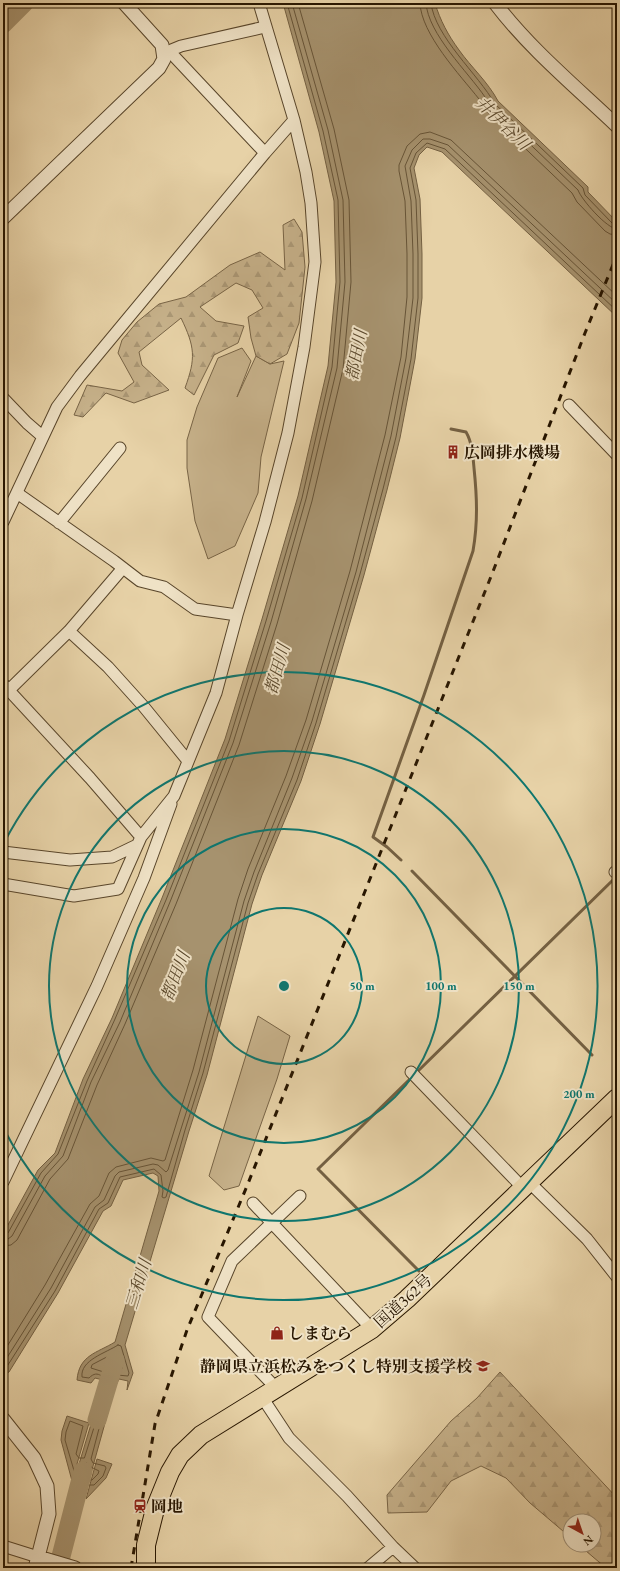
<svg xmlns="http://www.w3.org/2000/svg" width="620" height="1571" font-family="'EB Garamond','Noto Serif JP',serif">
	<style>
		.green { fill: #c7b28b; stroke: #786446 }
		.forest { fill: url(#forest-firs); stroke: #786446 }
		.water { fill: #a6926e; stroke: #746042 }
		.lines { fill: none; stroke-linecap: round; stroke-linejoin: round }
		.shore { stroke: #675437; stroke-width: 1 }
		.stream { stroke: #746042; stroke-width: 3 }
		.river { stroke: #a6926e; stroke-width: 19 }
		.minor-casing { stroke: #58452a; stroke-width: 13 }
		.tertiary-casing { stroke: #58452a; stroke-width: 15 }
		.trunk-casing { stroke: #281600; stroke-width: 20 }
		.minor { stroke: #efe2c6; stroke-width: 11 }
		.tertiary { stroke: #efe2c6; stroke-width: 13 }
		.trunk { stroke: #e7d2a7; stroke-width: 18 }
		.rail { stroke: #281600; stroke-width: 3; stroke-dasharray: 7 7; stroke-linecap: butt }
		.ring { fill: none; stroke: #0f766e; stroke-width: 2 }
		.labels { text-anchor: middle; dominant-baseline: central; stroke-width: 4; stroke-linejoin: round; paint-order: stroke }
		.poi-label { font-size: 16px; font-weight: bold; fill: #281600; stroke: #efe2c6; text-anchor: start }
		.street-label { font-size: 16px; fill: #281600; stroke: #efe2c6 }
		.water-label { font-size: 17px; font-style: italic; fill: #5a482c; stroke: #efe2c6 }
		.centre { fill: #0f766e; stroke: #efe2c6; stroke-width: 2 }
		.ring-label { font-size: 12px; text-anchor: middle; font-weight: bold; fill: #0f766e; stroke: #efe2c6; stroke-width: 4; stroke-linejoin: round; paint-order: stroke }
	</style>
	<defs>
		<pattern id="forest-firs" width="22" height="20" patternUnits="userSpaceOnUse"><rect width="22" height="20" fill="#c7b28b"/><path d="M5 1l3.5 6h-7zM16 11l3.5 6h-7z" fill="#ab9876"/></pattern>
	</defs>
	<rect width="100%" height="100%" fill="#e7d2a7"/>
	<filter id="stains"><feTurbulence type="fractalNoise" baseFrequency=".005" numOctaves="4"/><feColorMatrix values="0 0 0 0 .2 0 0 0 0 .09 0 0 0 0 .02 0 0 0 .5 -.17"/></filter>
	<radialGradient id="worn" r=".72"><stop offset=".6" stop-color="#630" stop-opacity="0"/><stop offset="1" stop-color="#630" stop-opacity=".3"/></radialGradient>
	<!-- green -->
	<path class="green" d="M242,348L251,361L237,397L256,356L270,364L284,361L261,457L258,493L235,546L208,559L195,521L187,468V440L197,407L218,358Z
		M258,1016L290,1036L277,1079L239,1186L224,1190L209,1176Z"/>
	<!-- forest -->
	<path class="forest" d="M294,219L302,232L305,267L299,323L287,354L270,364L256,356L251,338L248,317L263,308L252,290L236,283L200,307L216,321L244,326L238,343L214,355L194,395L185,388C196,358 195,347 181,318L139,352L142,365L169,390L134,403L106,393L83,417L74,415L87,385L122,391L134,382L118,353L122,340L137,322L159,304L186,297L230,265L260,252L285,270L283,225Z
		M500,1372L617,1498V1568H606L579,1545H594V1521H570V1537L530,1503L506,1478L481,1466L451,1481L427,1512L388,1513L387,1495L451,1421L477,1398Z"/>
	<!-- water -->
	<path class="water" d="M283,3H435C440,20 448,35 459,50C471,67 488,82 498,101L588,187V192L617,222V317L442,152L427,147L419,155L414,168L420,199L422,254V298L415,359L400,438L387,490L364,575L320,724L301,781L262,875L252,904L207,1075L189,1131L125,1345L133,1373L127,1390L128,1381L119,1379L115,1387L103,1384V1380L95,1378L91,1383L77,1380C79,1355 97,1353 115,1342L159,1191L158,1176L153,1173L123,1180L111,1206L103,1211L58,1293L9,1372L3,1375V1234L38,1170L55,1153L83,1079L112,1018L162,898L225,739L262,619L298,496L328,366L336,282L334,201L319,132Z
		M98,1394L112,1398L83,1502L72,1516L76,1497L73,1484L98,1401L96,1399Z
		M67,1416L89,1423L72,1481L61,1440L62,1431Z
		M97,1459L112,1464L106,1478L86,1499Z"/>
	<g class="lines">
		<!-- shore -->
		<path class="shore" d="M420,3C421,34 460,75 479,99C482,103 484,108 487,112L572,193L577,202L605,231L610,234L617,235
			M426,3C428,34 468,72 485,97C488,100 489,104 492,108L578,190C581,199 607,229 617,229
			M431,3C435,37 478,74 495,104L583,188L585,195L612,223L617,224
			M3,1235L8,1233L41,1173L58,1154L87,1081L115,1019L166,900L229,741L266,621L302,498L332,367L340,282L338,200L323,131L287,3
			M3,1240L8,1239L12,1236L45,1176L63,1156L91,1082L120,1022L170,902L233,743L271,622L306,499L337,368L345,282L343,200L328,130L292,3
			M3,1246L11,1245L17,1240L50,1179L68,1159L97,1085L125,1024L176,904L239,745L277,624L312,501L343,369L351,282L349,200L334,129L298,3
			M118,1345L121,1346L129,1373L128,1376L117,1375L112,1382C103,1380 99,1368 89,1378L82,1377C80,1360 106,1353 118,1345Z
			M3,1353L45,1285L90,1204L99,1196L109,1173L116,1167L151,1158L163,1161L165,1160L193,1070L238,899L248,869L286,776L306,720L350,571L385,435L401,357L407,297V254L405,201L399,171V165L407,146L420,134L430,132L451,140L617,296
			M115,1353L118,1354L122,1368L121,1370L115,1371L110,1374L91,1368L92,1365Z
			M3,1364L51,1288L95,1207L104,1200L115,1176L119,1172L153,1164L158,1165L166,1172L168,1170L199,1072L244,901L254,872L292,778L312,721L356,572L391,436L406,358L413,298V254L411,201L405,166L412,150L423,139H430L448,145L617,304
			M3,1370L6,1368L55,1291L99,1209L108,1203L120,1177L154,1169L161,1175L163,1191L162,1197L164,1198L166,1197L185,1130L203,1073L248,903L258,874L297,780L316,723L360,574L383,489L396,437L411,359L418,298V254L416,200L410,168L416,153L427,143L445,149L617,311
			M103,1400H106V1402L91,1459L93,1463L105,1466L106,1468L103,1476L94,1485H86L80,1491L65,1440L66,1432L70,1421L83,1426L76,1454L79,1458H84Z
			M87,1463L91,1467L99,1471L98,1474L92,1480H83L80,1475L78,1464Z"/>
		<!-- stream -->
		<path class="stream" d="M401,860L387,847L373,837L424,695L473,551C478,522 477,497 474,468C473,456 472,442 466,432L451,429
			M412,871L592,1055
			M417,1072L615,878
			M410,1079L318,1169L419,1271"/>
		<!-- river -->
		<path class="river" d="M3,24L24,3
			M97,1420L115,1360
			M58,1568L83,1471"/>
		<!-- minor casing -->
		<g class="minor-casing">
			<path id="minor" d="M164,53L181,46L265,27
				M265,153L294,120
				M3,398L27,423L42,436
				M569,405L617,455
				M17,493L114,561L140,581L164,587L195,609L237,615
				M3,522L57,407L80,376L265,153L171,53H164
				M59,523L120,448
				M69,631L108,667L144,707L188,761
				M3,684L90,778L141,837
				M9,690L69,631L123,568
				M3,852L70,860L112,857L137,845
				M615,872L617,873
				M3,884L74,896L118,889L141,837L174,796L216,693L237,615L265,522L288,433L304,347L315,262L311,203L306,172L294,120L259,3
				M411,1072L523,1188
				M3,1182L97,986L144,878L171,804
				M529,1182L587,1239L617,1277
				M253,1203L372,1329
				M276,1388L208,1317L232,1261L300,1196
				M262,1397L289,1438L347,1496L393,1547L415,1568
				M3,1546L38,1557
				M368,1568L393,1547"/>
		</g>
		<!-- tertiary casing -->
		<g class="tertiary-casing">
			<path id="tertiary" d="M495,3C530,49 575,86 617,126
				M3,218L159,68L164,59L162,45L124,3
				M3,1419L34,1458L47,1486L49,1514L38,1557
				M35,1568L38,1557L75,1568"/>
		</g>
		<!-- trunk casing -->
		<g class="trunk-casing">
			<path id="trunk" d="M146,1568V1545L155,1509L170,1472L180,1455L201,1435L372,1329L407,1299L617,1098"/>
		</g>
		<!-- minor -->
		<use href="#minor" class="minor"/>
		<!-- tertiary -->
		<use href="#tertiary" class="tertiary"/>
		<!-- trunk -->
		<use href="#trunk" class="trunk"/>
		<!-- rail -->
		<path class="rail" d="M131,1568L155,1424L187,1330L247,1186L492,574L585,333L617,255"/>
	</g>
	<!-- distance rings -->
	<g class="ring">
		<circle cx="284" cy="986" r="78"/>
		<circle cx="284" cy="986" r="157"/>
		<circle cx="284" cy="986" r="235"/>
		<path d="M4 843A314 314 0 1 1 4 1129"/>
	</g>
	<!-- icons -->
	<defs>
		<g id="building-bare" transform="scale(1.08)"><path d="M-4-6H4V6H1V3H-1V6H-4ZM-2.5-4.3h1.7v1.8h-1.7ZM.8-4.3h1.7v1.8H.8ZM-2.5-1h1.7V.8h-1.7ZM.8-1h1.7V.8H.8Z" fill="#8f2418" stroke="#efe2c6" stroke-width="2.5" paint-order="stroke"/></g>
		<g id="shop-bare" transform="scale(1.08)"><path d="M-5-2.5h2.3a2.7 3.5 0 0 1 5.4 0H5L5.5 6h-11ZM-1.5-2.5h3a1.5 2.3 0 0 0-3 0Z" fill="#8f2418" stroke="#efe2c6" stroke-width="2.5" paint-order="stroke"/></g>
		<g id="school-bare" transform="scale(1.08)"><path d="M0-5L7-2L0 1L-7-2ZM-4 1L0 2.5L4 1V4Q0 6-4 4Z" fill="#8f2418" stroke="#efe2c6" stroke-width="2.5" paint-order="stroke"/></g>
		<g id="station-bare" transform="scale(1.08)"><path d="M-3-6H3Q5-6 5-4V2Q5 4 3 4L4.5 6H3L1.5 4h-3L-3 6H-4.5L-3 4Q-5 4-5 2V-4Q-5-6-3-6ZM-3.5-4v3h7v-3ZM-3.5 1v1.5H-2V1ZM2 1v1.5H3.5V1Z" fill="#8f2418" stroke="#efe2c6" stroke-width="2.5" paint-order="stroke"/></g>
	</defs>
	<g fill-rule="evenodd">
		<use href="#building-bare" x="453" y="452"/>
		<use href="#shop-bare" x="277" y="1333"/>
		<use href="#school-bare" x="483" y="1366"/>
		<use href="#station-bare" x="140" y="1506"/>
	</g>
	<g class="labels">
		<!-- poi labels -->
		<g class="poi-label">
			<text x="464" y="452">広岡排水機場</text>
			<text x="288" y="1333">しまむら</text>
			<text x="472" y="1366" text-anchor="end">静岡県立浜松みをつくし特別支援学校</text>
			<text x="151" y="1506">岡地</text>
		</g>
		<!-- street labels -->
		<g class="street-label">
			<text transform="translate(403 1301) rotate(-42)">国道362号</text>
		</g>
		<!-- water labels -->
		<g class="water-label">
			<text transform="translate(503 123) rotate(44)">井伊谷川</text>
			<text transform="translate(356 355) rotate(-79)">都田川</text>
			<text transform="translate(277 669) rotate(-74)">都田川</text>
			<text transform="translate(175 976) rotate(-69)">都田川</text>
			<text transform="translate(138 1284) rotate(-73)">三和川</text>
		</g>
	</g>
	<circle cx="284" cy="986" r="6" class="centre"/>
	<g class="ring-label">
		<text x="362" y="990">50 m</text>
		<text x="441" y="990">100 m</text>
		<text x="519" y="990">150 m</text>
		<text x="579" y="1098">200 m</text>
	</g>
	<!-- margin -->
	<rect width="620" height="1571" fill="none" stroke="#e7d2a7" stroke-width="16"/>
	<rect x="4" y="4" width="612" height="1563" fill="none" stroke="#281600" stroke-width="2"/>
	<rect x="8" y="8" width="604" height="1555" fill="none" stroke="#281600"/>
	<!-- north arrow -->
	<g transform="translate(582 1533) rotate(140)"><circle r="19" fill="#efe2c6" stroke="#9f9077"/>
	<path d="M0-3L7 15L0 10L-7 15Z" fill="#8f2418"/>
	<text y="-6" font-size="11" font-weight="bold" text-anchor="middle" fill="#281600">N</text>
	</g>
	<rect width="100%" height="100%" filter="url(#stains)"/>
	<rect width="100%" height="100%" fill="url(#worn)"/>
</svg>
